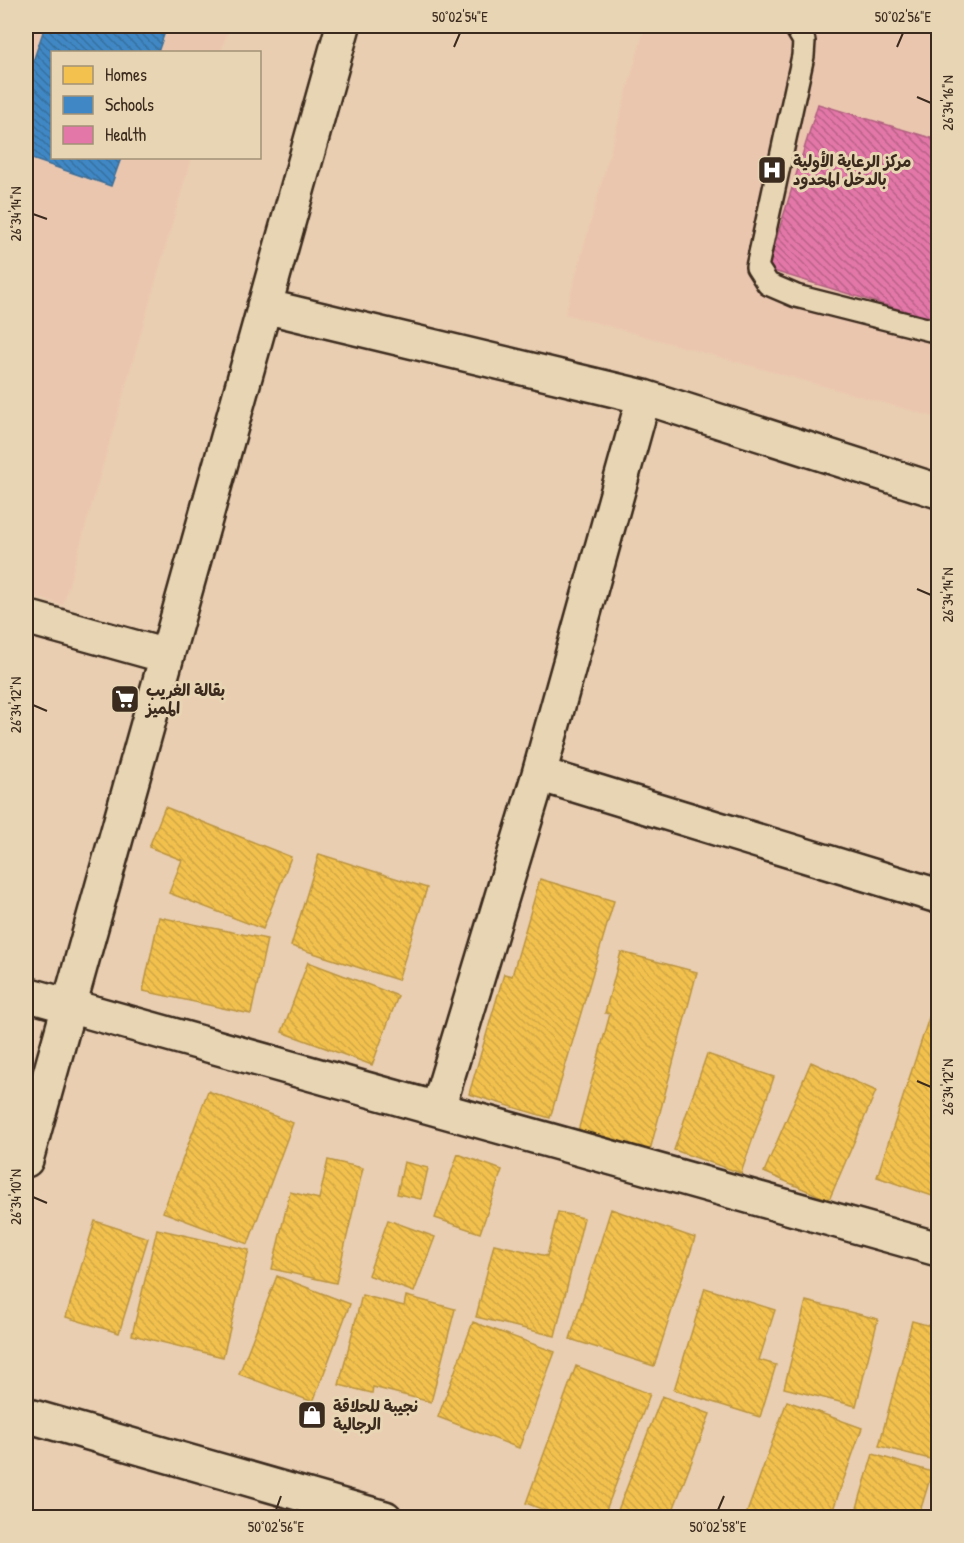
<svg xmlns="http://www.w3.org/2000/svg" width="964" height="1543" font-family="'Patrick Hand','Playpen Sans Arabic',sans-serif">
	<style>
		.built { fill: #ebc6af }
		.homes { fill: url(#homes-back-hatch); stroke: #bb9440; stroke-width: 1.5 }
		.schools { fill: url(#schools-back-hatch); stroke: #3e6c93; stroke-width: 1.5 }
		.health { fill: url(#health-back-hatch); stroke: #b1607f; stroke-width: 1.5 }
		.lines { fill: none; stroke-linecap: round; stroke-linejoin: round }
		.service-casing { stroke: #3b2a1e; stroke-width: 26 }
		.minor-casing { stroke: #3b2a1e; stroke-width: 38 }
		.tertiary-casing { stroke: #3b2a1e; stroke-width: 38 }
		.service { stroke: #e8d5b3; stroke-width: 21 }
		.minor { stroke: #e8d5b3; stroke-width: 33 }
		.tertiary { stroke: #e8d5b3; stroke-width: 33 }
		.ticks { fill: none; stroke: #3b2a1e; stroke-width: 2 }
		.labels { text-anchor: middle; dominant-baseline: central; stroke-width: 6; stroke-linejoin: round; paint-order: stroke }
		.poi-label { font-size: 16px; font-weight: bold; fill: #3b2a1e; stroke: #e8d5b3; text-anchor: start }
		.neatline { fill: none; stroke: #3b2a1e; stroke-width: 2 }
		.ticks-label { font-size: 15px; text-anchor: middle; fill: #3b2a1e }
	</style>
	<defs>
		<pattern id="homes-back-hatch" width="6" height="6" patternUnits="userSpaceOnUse" patternTransform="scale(1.5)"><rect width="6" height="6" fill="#f2c14e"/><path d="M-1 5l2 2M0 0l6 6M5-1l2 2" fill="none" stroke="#d0a644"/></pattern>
		<pattern id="schools-back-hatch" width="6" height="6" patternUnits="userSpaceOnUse" patternTransform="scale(1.5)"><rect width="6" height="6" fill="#3f88c5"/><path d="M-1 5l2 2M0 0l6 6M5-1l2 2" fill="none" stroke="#366f9f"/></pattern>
		<pattern id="health-back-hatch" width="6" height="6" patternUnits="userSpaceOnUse" patternTransform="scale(1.5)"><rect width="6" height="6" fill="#e377a8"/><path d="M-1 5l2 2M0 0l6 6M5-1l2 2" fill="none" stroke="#b96288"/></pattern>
	</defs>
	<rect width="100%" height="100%" fill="#e9ceb1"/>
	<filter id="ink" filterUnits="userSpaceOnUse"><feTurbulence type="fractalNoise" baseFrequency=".0167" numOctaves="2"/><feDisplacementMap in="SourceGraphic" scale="12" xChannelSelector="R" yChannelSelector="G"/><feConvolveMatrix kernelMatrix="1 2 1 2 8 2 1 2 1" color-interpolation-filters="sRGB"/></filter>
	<g filter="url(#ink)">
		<!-- built -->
		<path class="built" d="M26,26H229L221,52H52V158H191L63,605L26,594Z
			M645,26H938V418L565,314Z"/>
		<!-- homes -->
		<path class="homes" d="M165,807L291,857L263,929L169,893L182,860L149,847Z
			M319,854L427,888L398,980L291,946Z
			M540,879L614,901L550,1118L469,1094L504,974L512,976Z
			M159,917L267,939L251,1014L143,991Z
			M621,952L697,972L649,1154L577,1135L610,1014L605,1013Z
			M308,962L398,996L372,1065L282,1032Z
			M938,990V1198L877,1177Z
			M707,1054L774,1077L741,1173L674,1150Z
			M811,1062L876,1091L829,1200L764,1172Z
			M208,1091L293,1123L248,1244L163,1212Z
			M458,1154L502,1170L480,1233L435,1218Z
			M328,1160L363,1168L336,1283L272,1269L290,1192L319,1199Z
			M404,1162L428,1168L421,1199L397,1194Z
			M611,1209L695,1238L654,1366L570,1339Z
			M558,1212L584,1218L555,1336L476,1317L494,1244L547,1256Z
			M388,1220L435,1237L414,1292L368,1275Z
			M95,1221L148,1238L119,1333L66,1317Z
			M157,1229L249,1250L223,1357L132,1335Z
			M277,1276L350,1304L313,1402L239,1374Z
			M705,1288L775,1310L759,1360L776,1365L760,1417L674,1390Z
			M362,1295L404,1306L406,1296L455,1309L431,1402L373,1387L372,1393L339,1385Z
			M806,1301L878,1319L856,1406L784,1388Z
			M912,1321L938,1328V1461L879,1446Z
			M473,1322L555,1352L519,1448L438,1417Z
			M576,1366L650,1394L603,1518H564L526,1503Z
			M662,1396L710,1414L670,1518H615Z
			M787,1401L862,1428L830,1518H745Z
			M873,1454L932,1472L918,1518H854Z"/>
		<!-- schools -->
		<path class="schools" d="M45,26H167L158,52H52V158H121L111,186L26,157V82Z"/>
		<!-- health -->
		<path class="health" d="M818,104L938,140V321L767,269Z"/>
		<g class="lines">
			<!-- service casing -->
			<g class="service-casing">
				<path id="service" d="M795,26L804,41L803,56L757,267L768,284L796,296L938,332"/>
			</g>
			<!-- minor casing -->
			<g class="minor-casing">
				<path id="minor" d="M264,306L644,397L938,491
					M26,617L166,656
					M539,774L938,896
					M26,994L938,1249
					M438,1108L539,774L644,397
					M26,1160L343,26"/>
			</g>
			<!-- tertiary casing -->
			<g class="tertiary-casing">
				<path id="tertiary" d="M26,1415L385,1518"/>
			</g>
			<!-- service -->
			<use href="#service" class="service"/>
			<!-- minor -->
			<use href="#minor" class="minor"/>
			<!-- tertiary -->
			<use href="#tertiary" class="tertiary"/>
		</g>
	</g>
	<!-- ticks -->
	<path class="ticks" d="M454,47L460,33M897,47L903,33M917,97L931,103M33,214L47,219M917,589L931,595M33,705L47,711M917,1081L931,1087M33,1197L47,1203M276,1510L281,1496M718,1510L724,1496"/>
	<!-- icons -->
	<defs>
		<g id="hospital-square" transform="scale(1.5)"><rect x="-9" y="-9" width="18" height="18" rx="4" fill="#3b2a1e" stroke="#e8d5b3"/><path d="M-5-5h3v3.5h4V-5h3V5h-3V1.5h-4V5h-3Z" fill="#fff"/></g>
		<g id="supermarket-square" transform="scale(1.5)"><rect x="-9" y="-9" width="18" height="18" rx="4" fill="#3b2a1e" stroke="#e8d5b3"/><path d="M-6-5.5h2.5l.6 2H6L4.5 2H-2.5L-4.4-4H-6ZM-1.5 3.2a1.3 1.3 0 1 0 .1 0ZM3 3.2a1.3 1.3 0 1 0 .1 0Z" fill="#fff"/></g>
		<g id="shop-square" transform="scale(1.5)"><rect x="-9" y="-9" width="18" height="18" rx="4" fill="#3b2a1e" stroke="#e8d5b3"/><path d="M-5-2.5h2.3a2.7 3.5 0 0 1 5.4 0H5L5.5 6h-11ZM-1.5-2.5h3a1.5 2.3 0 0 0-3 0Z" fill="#fff"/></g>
	</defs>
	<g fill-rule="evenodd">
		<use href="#hospital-square" x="772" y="170"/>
		<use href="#supermarket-square" x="125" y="699"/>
		<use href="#shop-square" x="312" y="1415"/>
	</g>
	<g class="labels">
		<!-- poi labels -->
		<g class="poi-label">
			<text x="793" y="161">مركز الرعاية الأولية<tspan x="793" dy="18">بالدخل المحدود</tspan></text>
			<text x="146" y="690">بقالة الغريب<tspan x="146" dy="18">المميز</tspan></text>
			<text x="333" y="1406">نجيبة للحلاقة<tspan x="333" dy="18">الرجالية</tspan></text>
		</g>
	</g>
	<!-- margin -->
	<rect width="964" height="1543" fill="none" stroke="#e8d5b3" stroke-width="66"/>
	<!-- legend -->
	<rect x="51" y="51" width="210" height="108" fill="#e8d5b3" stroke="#a39177" stroke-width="1.5"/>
	<rect x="63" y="66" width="30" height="18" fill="#f2c14e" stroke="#a39177" stroke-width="1.5"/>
	<text x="105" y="81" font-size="18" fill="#3b2a1e">Homes</text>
	<rect x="63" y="96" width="30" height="18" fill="#3f88c5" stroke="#a39177" stroke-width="1.5"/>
	<text x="105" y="111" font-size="18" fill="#3b2a1e">Schools</text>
	<rect x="63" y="126" width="30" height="18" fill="#e377a8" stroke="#a39177" stroke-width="1.5"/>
	<text x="105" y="141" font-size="18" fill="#3b2a1e">Health</text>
	<rect x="33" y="33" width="898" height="1477" class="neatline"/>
	<g class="ticks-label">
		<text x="460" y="22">50°02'54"E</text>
		<text x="903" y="22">50°02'56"E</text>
		<text transform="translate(948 103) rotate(-90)" y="5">26°34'16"N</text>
		<text transform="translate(16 214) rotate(-90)" y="5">26°34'14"N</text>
		<text transform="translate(948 595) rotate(-90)" y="5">26°34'14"N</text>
		<text transform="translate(16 705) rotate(-90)" y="5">26°34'12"N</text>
		<text transform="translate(948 1087) rotate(-90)" y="5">26°34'12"N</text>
		<text transform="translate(16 1197) rotate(-90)" y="5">26°34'10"N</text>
		<text x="276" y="1532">50°02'56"E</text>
		<text x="718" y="1532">50°02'58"E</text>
	</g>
</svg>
